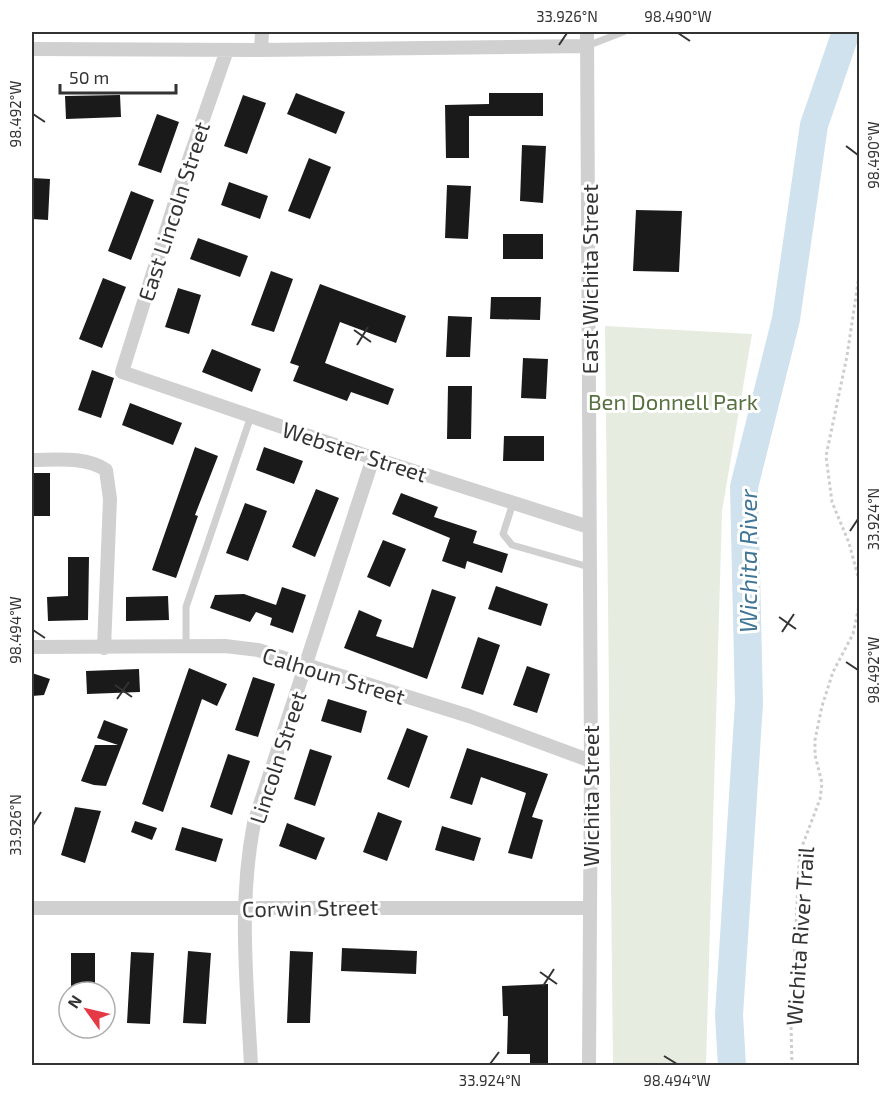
<svg xmlns="http://www.w3.org/2000/svg" width="891" height="1097" font-family="'Exo 2',sans-serif">
	<style>
		.park { fill: #e6ecdf }
		.lines { fill: none; stroke-linecap: round; stroke-linejoin: round }
		.river { stroke: #cfe2ee; stroke-width: 28 }
		.building { fill: #1a1a1a }
		.path { stroke: #cdcdcd; stroke-width: 3; stroke-dasharray: 3 3; stroke-linecap: butt }
		.lane { stroke: #d0d0d0; stroke-width: 7 }
		.street { stroke: #d0d0d0; stroke-width: 14 }
		.ticks { fill: none; stroke: #333; stroke-width: 2 }
		.labels { text-anchor: middle; dominant-baseline: central; stroke-width: 6; stroke-linejoin: round; paint-order: stroke }
		.street-label { font-size: 22px; fill: #333; stroke: #fff }
		.park-label { font-size: 22px; fill: #56703f; stroke: #fff }
		.water-label { font-size: 24px; font-style: italic; fill: #3f7597; stroke: #fff }
		.neatline { fill: none; stroke: #333; stroke-width: 2 }
		.ticks-label { font-size: 15px; text-anchor: middle; fill: #333 }
	</style>
	<rect width="100%" height="100%" fill="#fff"/>
	<!-- park -->
	<path class="park" d="M605,326L752,334L722,511L706,1065H613Z"/>
	<g class="lines">
		<!-- river -->
		<path class="river" d="M732,1066L729,1015L749,703L744,487L786,319L814,125L846,32"/>
	</g>
	<!-- building -->
	<path class="building" d="M296,93L345,112L336,134L287,114Z
		M489,93H543V116H469V158H446L445,105L489,104Z
		M120,95L121,117L66,119L65,96Z
		M243,95L266,103L247,154L224,146Z
		M157,114L179,122L161,173L138,165Z
		M522,145L546,146L543,203L520,201Z
		M309,158L331,167L310,219L288,211Z
		M32,178L50,179L48,220L32,219Z
		M229,182L268,196L260,219L221,205Z
		M447,185L471,186L468,239L445,238Z
		M131,191L154,200L131,260L108,251Z
		M636,210L682,211L679,272L633,271Z
		M503,234H543V259H503Z
		M198,238L248,256L240,277L190,259Z
		M271,271L293,279L274,332L251,325Z
		M103,278L126,287L102,348L79,339Z
		M320,284L406,316L396,343L340,322L325,363L394,389L388,405L351,392L347,401L293,381L299,366L290,363Z
		M178,288L201,295L189,334L165,327Z
		M491,297H541L540,320L490,319Z
		M448,316L472,317L470,357H446Z
		M212,349L261,369L252,392L202,372Z
		M523,358L548,359L546,399L521,398Z
		M92,370L114,378L101,418L78,410Z
		M448,386H472L471,439H447Z
		M130,403L182,423L173,445L122,425Z
		M504,436H544V461H503Z
		M195,447L218,456L195,515L198,516L176,578L152,570Z
		M264,447L303,461L294,484L256,470Z
		M32,473H50V516H32Z
		M316,489L339,498L315,557L292,547Z
		M401,493L438,507L434,517L477,531L473,543L508,554L502,573L467,561L465,569L442,561L450,538L392,514Z
		M245,503L267,511L248,561L226,553Z
		M383,540L406,549L390,587L367,577Z
		M68,557H89L88,620L48,621L47,597L68,596Z
		M496,586L548,604L541,626L488,609Z
		M282,587L306,595L293,633L270,625L272,618L256,612L250,622L210,608L215,595L244,594L276,605Z
		M432,589L456,597L427,679L344,648L359,610L382,620L376,636L413,648Z
		M168,596L169,620L126,621V597Z
		M478,637L500,645L483,695L461,688Z
		M527,666L550,674L537,713L513,705Z
		M189,668L227,684L217,706L202,699L163,812L142,804Z
		M139,669L140,692L87,694L86,671Z
		M32,673L50,679L44,695L32,696Z
		M253,677L275,684L258,737L235,730Z
		M328,699L367,711L361,733L321,721Z
		M104,720L128,729L106,786L94,785L81,781L95,745H118L97,738Z
		M407,728L428,736L409,788L387,779Z
		M467,748L548,774L532,817L543,820L532,859L508,853L526,793L481,777L472,805L450,798Z
		M310,749L332,756L315,806L294,799Z
		M228,754L250,761L232,815L210,807Z
		M75,807L101,811L85,863L61,855Z
		M378,812L402,821L387,861L363,852Z
		M135,821L157,828L152,840L131,832Z
		M287,823L325,838L316,860L279,846Z
		M442,826L481,838L474,861L435,850Z
		M182,827L223,839L216,862L175,850Z
		M342,948L417,951L416,974L341,971Z
		M188,951L211,953L206,1024L183,1023Z
		M290,951L313,952L310,1023H287Z
		M131,952L154,953L150,1024L127,1023Z
		M71,953H95V992H71Z
		M548,984V1065H530V1054H507L508,1016H503L502,986Z"/>
	<g class="lines">
		<!-- path -->
		<path class="path" d="M860,269L847,356L826,456L832,502L849,543L860,584
			M792,1066L791,1025L799,864L803,844L820,799L822,783L815,755V740L822,706L833,672L853,634L860,601"/>
		<!-- lane -->
		<path class="lane" d="M587,46L623,32
			M513,503L503,534L512,545L589,567
			M186,646V607L251,416"/>
		<!-- street -->
		<path class="street" d="M587,32L591,761L589,1066
			M32,49L261,50L587,46
			M227,50L183,177L122,372L373,458L589,527
			M261,50L262,32
			M32,460C55,460 85,456 106,470L110,499L104,648
			M32,647L225,646L258,650L469,716L591,761
			M32,908H589
			M251,1066C247,983 238,905 254,823L373,458"/>
	</g>
	<!-- ticks -->
	<path class="ticks" d="M678,33L690,41M559,45L567,33M33,114L45,122M846,146L858,155M354,330L371,342M357,345L368,327M850,531L858,519M779,617L796,629M33,630L45,638M782,632L794,614M846,662L858,670M115,685L132,697M117,699L129,682M33,825L41,812M540,972L557,984M543,986L554,969M664,1056L677,1064M490,1064L499,1052"/>
	<g class="labels">
		<!-- street labels -->
		<g class="street-label">
			<text transform="translate(173 211) rotate(-72)">East Lincoln Street</text>
			<text transform="translate(589 279) rotate(-90)">East Wichita Street</text>
			<text transform="translate(355 451) rotate(18)">Webster Street</text>
			<text transform="translate(334 675) rotate(17)">Calhoun Street</text>
			<text transform="translate(277 757) rotate(-72)">Lincoln Street</text>
			<text transform="translate(590 796) rotate(-90)">Wichita Street</text>
			<text transform="translate(310 907) rotate(-1)">Corwin Street</text>
			<text transform="translate(799 936) rotate(-86)">Wichita River Trail</text>
		</g>
		<!-- park labels -->
		<g class="park-label">
			<text x="673" y="401">Ben Donnell Park</text>
		</g>
		<!-- water labels -->
		<g class="water-label">
			<text transform="translate(747 561) rotate(-90)">Wichita River</text>
		</g>
	</g>
	<!-- border -->
	<rect width="891" height="1097" fill="none" stroke="#ffffff" stroke-width="66"/>
	<!-- north arrow -->
	<g transform="translate(87 1010) rotate(304)"><circle r="28" fill="#ffffff" stroke="#adadad" stroke-width="1.5"/>
	<path d="M0-4.5L10 22L0 15L-10 22Z" fill="#e63946"/>
	<text y="-9" font-size="16" font-weight="bold" text-anchor="middle" fill="#333333">N</text>
	</g>
	<!-- scale -->
	<path d="M60 84v9h116v-9" fill="none" stroke="#333333" stroke-width="3"/>
	<text x="69" y="84" font-size="18" fill="#333333" stroke="#ffffff" stroke-width="4.5" paint-order="stroke">50 m</text>
	<rect x="33" y="33" width="825" height="1031" class="neatline"/>
	<g class="ticks-label">
		<text x="567" y="22">33.926°N</text>
		<text x="678" y="22">98.490°W</text>
		<text transform="translate(16 114) rotate(-90)" y="5">98.492°W</text>
		<text transform="translate(874 155) rotate(-90)" y="5">98.490°W</text>
		<text transform="translate(874 519) rotate(-90)" y="5">33.924°N</text>
		<text transform="translate(16 630) rotate(-90)" y="5">98.494°W</text>
		<text transform="translate(874 670) rotate(-90)" y="5">98.492°W</text>
		<text transform="translate(16 825) rotate(-90)" y="5">33.926°N</text>
		<text x="490" y="1086">33.924°N</text>
		<text x="677" y="1086">98.494°W</text>
	</g>
</svg>
